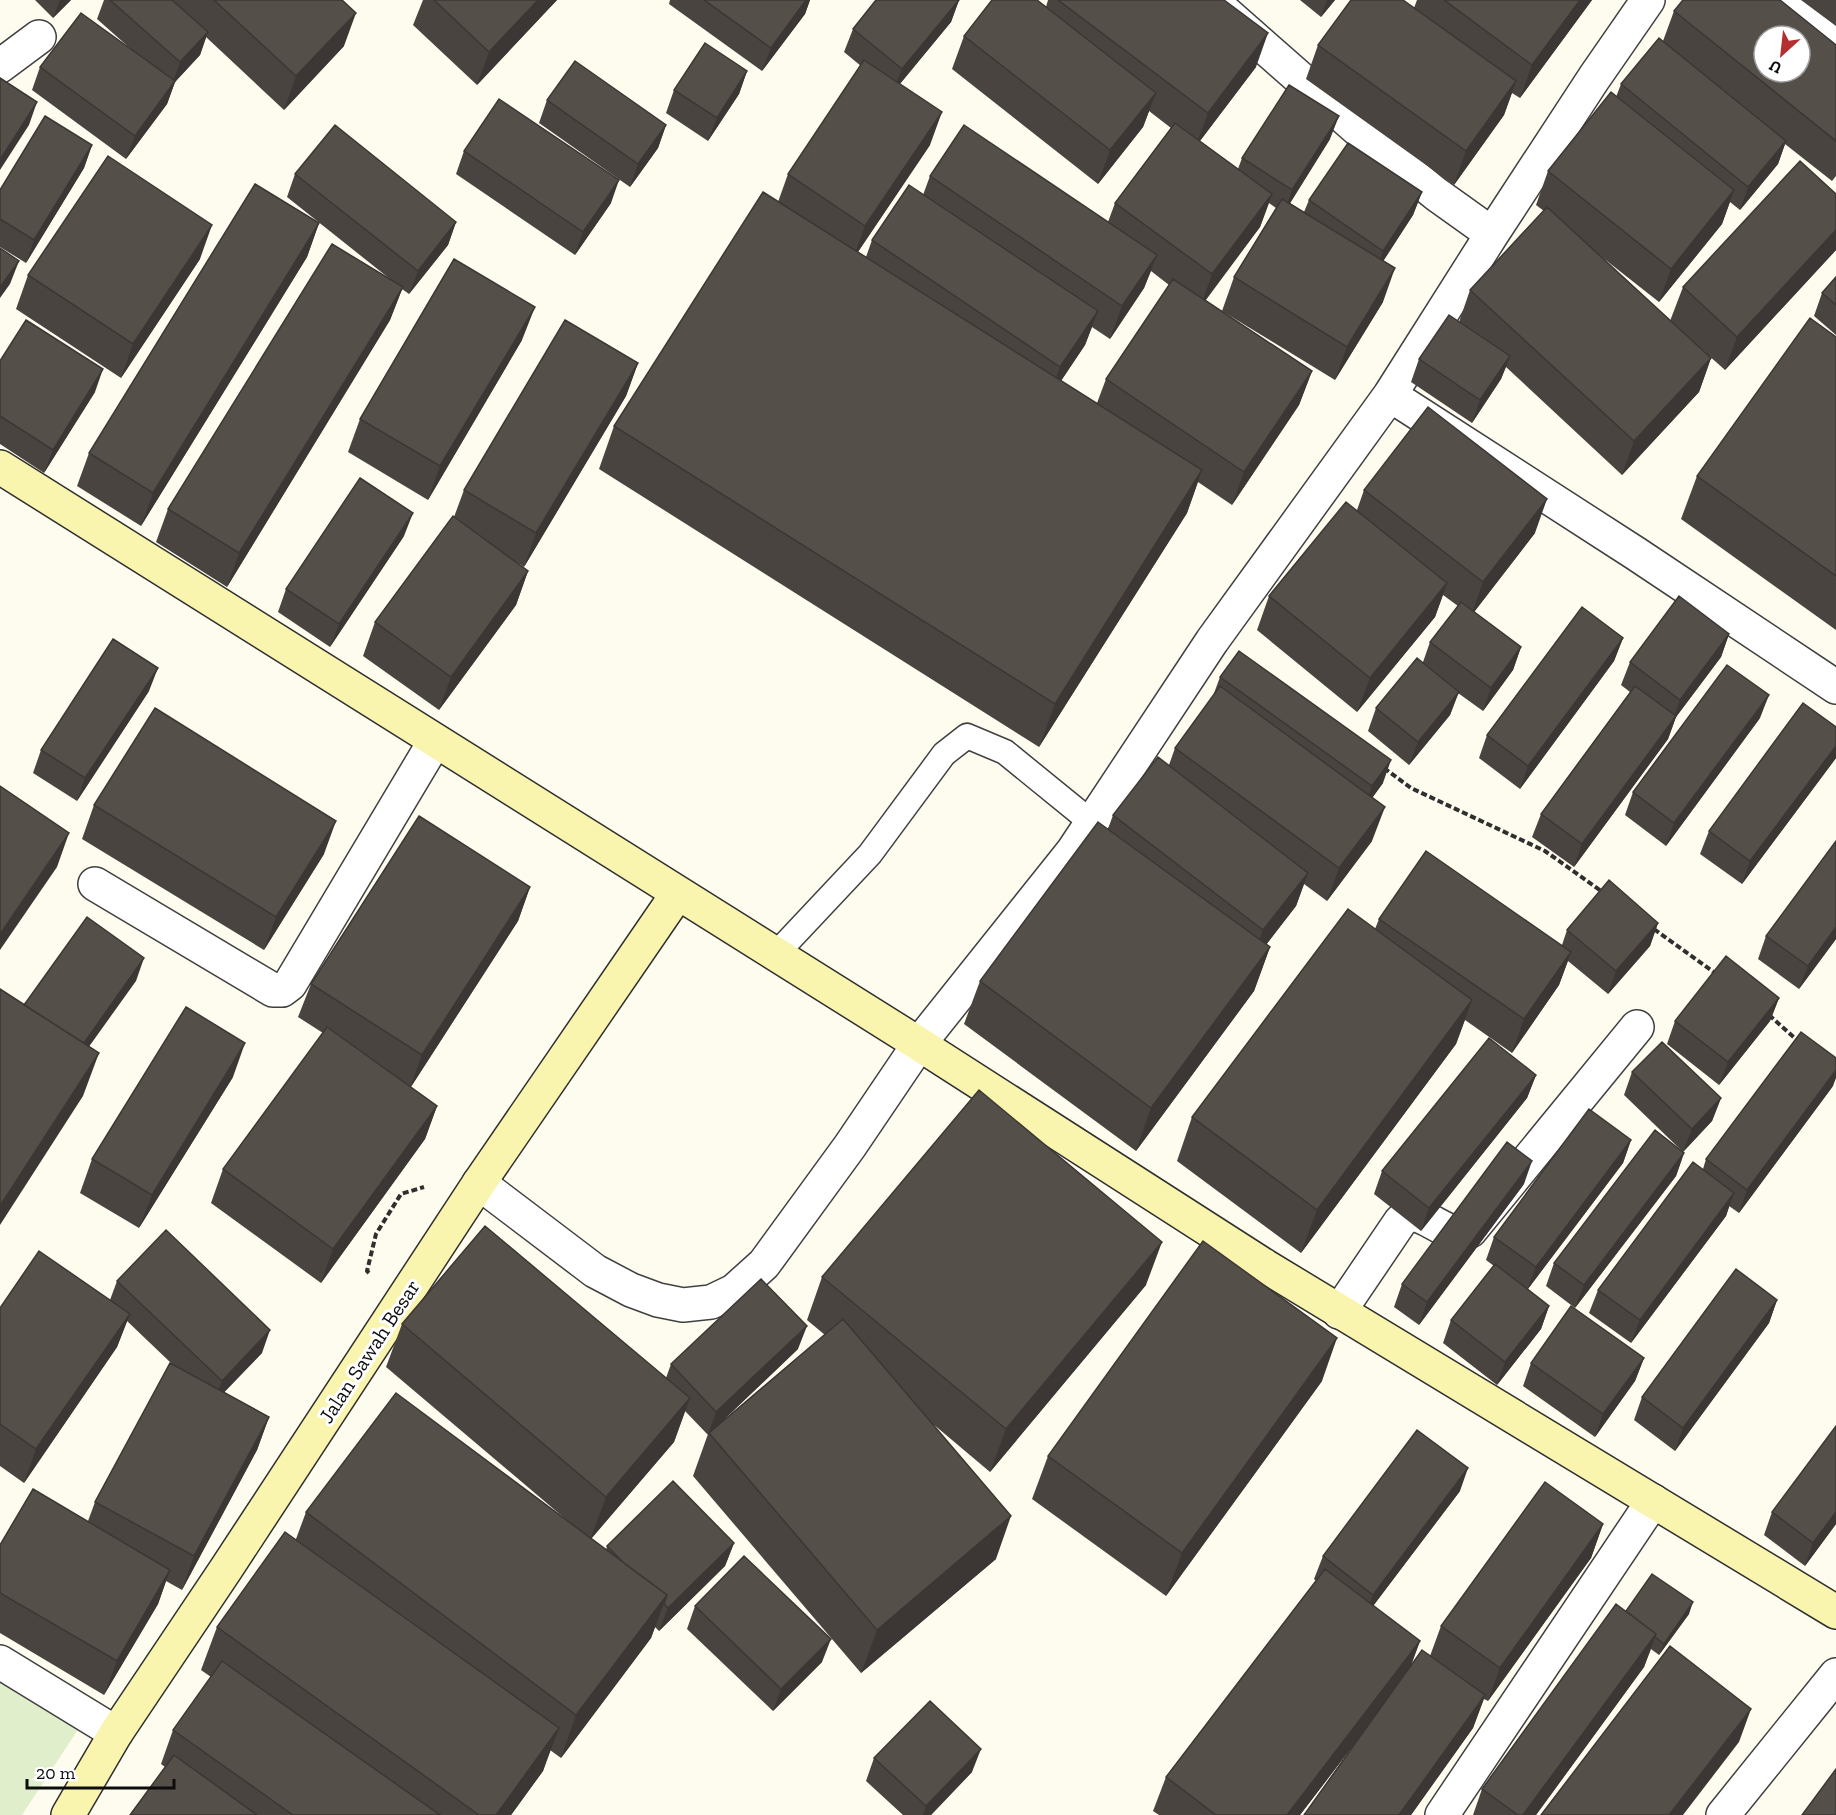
<svg xmlns="http://www.w3.org/2000/svg" width="1836" height="1815" font-family="'Zilla Slab',serif">
	<style>
		.pitch { fill: #e1eecc }
		.lines { fill: none; stroke-linecap: round; stroke-linejoin: round }
		.service-casing { stroke: #404040; stroke-width: 27 }
		.minor-casing { stroke: #404040; stroke-width: 36 }
		.secondary-casing { stroke: #2f2f2f; stroke-width: 36 }
		.path { stroke: #2f2f2f; stroke-width: 4; stroke-dasharray: 6 3; stroke-linecap: butt }
		.service { stroke: #fff; stroke-width: 24 }
		.minor { stroke: #fff; stroke-width: 33 }
		.secondary { stroke: #f9f4ae; stroke-width: 33 }
		.wall { fill: #494440; fill-rule: evenodd }
		.shaded-wall { fill: #3c3734 }
		.building { fill: #554f4a; stroke: #3c3734; stroke-width: 1.5; fill-rule: evenodd }
		.labels { text-anchor: middle; dominant-baseline: central; stroke-width: 6; stroke-linejoin: round; paint-order: stroke }
		.street-label { font-size: 21px; fill: #0d0d0d; stroke: #fff }
	</style>
	<rect width="100%" height="100%" fill="#fefcef"/>
	<!-- pitch -->
	<path class="pitch" d="M0,1679L79,1728L22,1815H0Z"/>
	<g class="lines">
		<!-- service casing -->
		<g class="service-casing">
			<path id="service" d="M776,954L870,854L944,754L967,736L1005,752L1091,822"/>
		</g>
		<!-- minor casing -->
		<g class="minor-casing">
			<path id="minor" d="M1211,0L1378,147L1436,194L1492,234
				M1776,0L1836,42
				M0,66L39,37
				M1390,395L1635,553L1836,687
				M95,884L273,990H282L290,984L435,741
				M479,1183L595,1271L631,1290L658,1300L683,1305L711,1302L734,1291L764,1264L850,1146L919,1044L1073,851L1212,641L1390,395L1492,234L1594,78L1648,0
				M1339,1312L1400,1222L1409,1213C1430,1215 1449,1240 1470,1231L1637,1027
				M0,1662L116,1733
				M1442,1815L1653,1501
				M1723,1815L1836,1675"/>
		</g>
		<!-- secondary casing -->
		<g class="secondary-casing">
			<path id="secondary" d="M0,467L919,1044L1265,1266L1836,1612
				M68,1815L116,1733L226,1569L479,1183L678,893"/>
		</g>
		<!-- path -->
		<path class="path" d="M1384,768L1411,788L1545,851L1604,893
			M1654,929L1718,975
			M1769,1015L1799,1042
			M369,1273L367,1271L376,1234L401,1194L424,1187"/>
		<!-- service -->
		<use href="#service" class="service"/>
		<!-- minor -->
		<use href="#minor" class="minor"/>
		<!-- secondary -->
		<use href="#secondary" class="secondary"/>
	</g>
	<!-- wall -->
	<path class="wall" d="M35,0H71L53,18Z
		M104,0H342L344,46L284,110L206,37L200,55L175,82L167,104L126,159L32,90L40,67L132,50L97,19Z
		M423,0H557L477,85L413,25Z
		M670,0H810L805,14L762,71L669,4Z
		M876,0H959L951,22L900,84L930,145L858,252L866,257L872,240L923,195L930,176L1108,222L1115,203L1171,128L1149,111L1143,127L1098,184L952,69L964,36L1046,7L1048,0H1224L1256,67L1200,141L1238,169L1242,158L1330,139L1290,203L1304,212L1309,200L1422,192L1413,215L1383,261V302L1335,380L1222,311L1234,277L1276,208L1269,203L1260,227L1205,300L1312,371L1299,405L1232,505L1198,482L1187,513L1039,747L599,469L614,426L778,202L788,174L861,66L844,52L853,29ZM1151,271L1169,285L1106,379L1097,403L1061,381L1085,345L1092,327L1110,339L1144,288Z
		M1300,0H1335L1321,17Z
		M1417,0H1592L1520,98L1512,93L1504,115L1454,185L1306,79L1318,45L1414,8Z
		M1801,0H1836V26Z
		M1674,11L1836,45V176L1832,181L1785,144L1778,164L1740,210L1730,202L1722,224L1659,302L1598,254L1711,358L1699,392L1622,475L1506,367L1501,379L1472,423L1411,382L1419,359L1459,322L1470,290L1544,211L1536,205L1548,171L1616,97L1621,84L1663,41Z
		M747,71L739,94L708,141L666,113L674,90Z
		M547,100L666,125L658,148L630,187L539,123Z
		M92,145L84,168L26,263L0,247V190Z
		M464,151L611,203L575,255L456,174Z
		M295,174L456,222L448,245L409,294L402,289L390,320L227,587L156,542L168,509L390,279L287,197Z
		M1836,194V250L1725,370L1670,321L1683,287Z
		M319,223L307,257L141,526L77,486L89,453Z
		M200,259L121,378L16,309L28,275Z
		M1836,277V335L1814,316L1822,293Z
		M1836,337V630L1681,519L1697,476Z
		M522,340L428,500L348,452L360,419Z
		M0,361L95,392L44,473L0,444Z
		M638,363L626,396L524,567L515,561L528,571L516,605L439,710L363,656L375,622L454,517L464,490Z
		M1364,490L1535,533L1474,612L1521,647L1513,670L1483,711L1458,693L1450,715L1409,765L1368,731L1376,708L1423,662L1430,642L1458,606L1443,595L1435,617L1357,712L1257,630L1269,596L1357,510Z
		M404,536L330,647L278,612L286,589Z
		M1729,634L1721,657L1676,717L1668,739L1574,867L1532,837L1541,814L1630,692L1621,685L1630,662Z
		M1623,638L1614,661L1520,789L1479,758L1487,735Z
		M1220,677L1383,783L1372,798V841L1327,901L1304,884L1296,906L1266,945L1270,947L1254,991L1136,1151L964,1024L980,981L1108,829L1113,815L1169,765L1175,748L1213,696Z
		M149,691L77,801L33,773L41,750Z
		M1760,718L1666,846L1625,815L1633,792Z
		M1836,727V758L1742,884L1700,854L1709,831Z
		M94,805L324,854L264,950L82,839Z
		M530,887L518,921L411,1087L437,1106L425,1139L321,1283L211,1203L223,1169L323,1033L298,1017L311,984Z
		M1379,919L1562,945L1567,930L1658,923L1650,946L1608,994L1568,961L1559,985L1512,1053L1465,1020L1456,1044L1301,1253L1177,1161L1192,1117L1375,929Z
		M1766,936L1836,939L1799,989L1758,959Z
		M1779,998L1770,1021L1719,1085L1667,1044L1675,1021Z
		M1632,1072L1721,1098L1712,1121L1683,1152L1684,1153L1676,1176L1575,1308L1546,1286L1554,1263L1682,1151L1624,1095Z
		M1536,1075L1527,1098L1421,1231L1374,1194L1382,1171Z
		M233,1077L139,1228L80,1193L92,1159Z
		M1833,1086L1739,1213L1729,1206L1726,1216L1631,1343L1589,1313L1598,1290L1703,1169L1706,1159Z
		M1631,1140L1623,1163L1528,1289L1549,1306L1541,1329L1497,1385L1443,1343L1451,1320L1494,1266L1486,1260L1494,1237Z
		M1524,1184L1419,1325L1394,1307L1402,1284Z
		M822,1277L1146,1285L990,1472L933,1424L996,1559L861,1673L693,1476L708,1434V1435L685,1411L674,1442L591,1539L606,1550L607,1546L734,1543L725,1566L659,1631L655,1627L651,1638L561,1758L550,1750L543,1771L511,1815H130L165,1767L161,1764L173,1730L211,1677L201,1670L217,1627L296,1539L306,1512L569,1522L386,1367L402,1324L666,1378L671,1364L798,1349L719,1424L825,1335L807,1320Z
		M117,1281L262,1353L224,1392L269,1417L257,1450L182,1590L166,1581L158,1604L104,1695L0,1633V1545L88,1521L95,1502L171,1363L127,1321L117,1347L24,1483L0,1466V1308L110,1300Z
		M1777,1300L1769,1323L1675,1451L1634,1420L1642,1397Z
		M1644,1358L1635,1381L1595,1437L1523,1386L1531,1363Z
		M1322,1381L1166,1596L1032,1499L1048,1456Z
		M1460,1491L1373,1606L1420,1641L1411,1664L1430,1656L1441,1626L1603,1524L1591,1558L1488,1701L1484,1699L1473,1728L1411,1815H1304L1354,1744L1300,1815H1159L1153,1811L1166,1777L1316,1581L1314,1579L1323,1556Z
		M1772,1512L1836,1524L1805,1566L1764,1535Z
		M695,1606L822,1662L773,1711L687,1629Z
		M1626,1611L1689,1614L1659,1655L1651,1649L1644,1667L1536,1815H1473L1482,1789Z
		M874,1758L972,1772L931,1815H903L866,1781Z"/>
	<!-- shaded-wall -->
	<path class="shaded-wall" d="M60,0H71L53,18Z
		M538,0H557L477,85L489,52Z
		M806,0H810L805,14L762,71L771,48Z
		M959,0L951,22L893,92L902,69Z
		M1327,0H1335L1321,17Z
		M1580,0H1592L1520,98L1532,65Z
		M356,13L344,46L284,110L296,76Z
		M208,32L200,55L175,82L167,104L126,159L135,136L172,85L180,62Z
		M1268,33L1256,67L1196,146L1208,113Z
		M747,71L739,94L708,141L717,118Z
		M1516,81L1504,115L1454,185L1466,151Z
		M1156,93L1143,127L1098,184L1110,150Z
		M37,102L29,125L0,170V160Z
		M942,112L930,145L853,259L865,226Z
		M1339,116L1330,139L1284,213L1292,190Z
		M666,125L658,148L630,187L638,164Z
		M1786,141L1778,164L1740,210L1748,187Z
		M92,145L84,168L26,263L34,240Z
		M619,180L611,203L575,255L583,232Z
		M1734,190L1722,224L1659,302L1671,269Z
		M1422,192L1413,215L1375,274L1383,251Z
		M1272,194L1260,227L1200,308L1212,274Z
		M456,222L448,245L409,294L418,271Z
		M319,223L307,257L141,526L153,493Z
		M212,225L200,259L121,378L133,344Z
		M1836,230V250L1725,370L1737,337Z
		M1157,255L1144,288L1110,339L1122,306Z
		M19,261L10,284L0,298V287Z
		M1395,268L1383,302L1335,380L1347,347Z
		M403,287L390,320L227,587L239,553Z
		M535,307L522,340L428,500L440,466Z
		M1098,311L1085,345L1048,400L1060,367Z
		M1510,356L1501,379L1472,423L1480,400Z
		M1711,358L1699,392L1622,475L1634,441Z
		M638,363L626,396L524,567L536,533Z
		M103,369L95,392L44,473L53,450Z
		M1312,371L1299,405L1232,505L1244,472Z
		M1202,470L1187,513L1039,747L1055,704Z
		M1547,499L1535,533L1471,616L1483,582Z
		M413,513L404,536L330,647L339,624Z
		M528,571L516,605L439,710L451,677Z
		M1447,583L1435,617L1357,712L1370,678Z
		M1729,634L1721,657L1676,717L1668,739L1574,867L1582,844L1672,722L1680,700Z
		M1623,638L1614,661L1520,789L1528,766Z
		M1521,647L1513,670L1483,711L1491,688Z
		M158,668L149,691L77,801L85,778Z
		M1459,692L1450,715L1409,765L1418,742Z
		M1769,695L1760,718L1666,846L1674,823Z
		M1836,746V758L1742,884L1750,861Z
		M1391,760L1383,783L1364,809L1372,786Z
		M1385,807L1372,841L1327,901L1339,868Z
		M336,821L324,854L264,950L276,917Z
		M69,833L57,867L0,950V934Z
		M1308,873L1296,906L1251,964L1263,930Z
		M530,887L518,921L410,1088L422,1055Z
		M1658,923L1650,946L1608,994L1616,971Z
		M1836,927V939L1799,989L1808,966Z
		M1270,947L1254,991L1136,1151L1151,1108Z
		M1571,952L1559,985L1512,1053L1524,1019Z
		M144,958L136,981L73,1069L81,1046Z
		M1779,998L1770,1021L1719,1085L1728,1062Z
		M1472,1000L1456,1044L1301,1253L1317,1210Z
		M245,1043L233,1077L139,1228L152,1195Z
		M99,1053L83,1096L0,1225V1206Z
		M1836,1070V1078L1833,1086L1739,1213L1747,1190Z
		M1536,1075L1527,1098L1421,1231L1429,1208Z
		M1721,1098L1712,1121L1683,1152L1692,1129Z
		M437,1106L425,1139L321,1283L333,1249Z
		M1631,1140L1623,1163L1527,1290L1536,1267Z
		M1684,1153L1676,1176L1575,1308L1584,1285Z
		M1532,1161L1524,1184L1419,1325L1427,1302Z
		M1734,1193L1726,1216L1631,1343L1640,1320Z
		M1162,1242L1146,1285L990,1472L1006,1429Z
		M1777,1300L1769,1323L1675,1451L1683,1428Z
		M1549,1306L1541,1329L1497,1385L1505,1362Z
		M130,1314L117,1347L24,1483L36,1449Z
		M807,1326L798,1349L708,1435L716,1412Z
		M270,1330L262,1353L213,1404L222,1381Z
		M1337,1338L1322,1381L1166,1596L1182,1553Z
		M1644,1358L1635,1381L1595,1437L1603,1414Z
		M690,1398L674,1442L590,1540L606,1497Z
		M269,1417L257,1450L182,1590L194,1556Z
		M1468,1468L1460,1491L1364,1618L1373,1595Z
		M1836,1512V1524L1805,1566L1813,1543Z
		M1011,1516L996,1559L861,1673L877,1630Z
		M1603,1524L1591,1558L1488,1701L1500,1668Z
		M734,1543L725,1566L659,1631L668,1608Z
		M170,1570L158,1604L104,1695L117,1661Z
		M667,1595L651,1638L561,1758L576,1715Z
		M1693,1602L1689,1614L1659,1655L1664,1644Z
		M1656,1634L1644,1667L1536,1815H1523Z
		M831,1639L822,1662L773,1711L781,1689Z
		M1420,1641L1408,1674L1300,1815H1287Z
		M1485,1695L1473,1728L1411,1815H1399Z
		M1751,1709L1739,1742L1683,1815H1669Z
		M559,1728L543,1771L511,1815H496Z
		M981,1749L972,1772L931,1815H923L926,1806Z"/>
	<!-- building -->
	<path class="building" d="M110,0H172L208,32L180,62Z
		M214,0H342L356,13L296,76Z
		M434,0H538L489,52Z
		M704,0H806L771,48Z
		M876,0H959L902,69L853,29Z
		M992,0H1037L1156,93L1110,150L964,36Z
		M1058,0H1224L1268,33L1208,113Z
		M1351,0H1403L1516,81L1466,151L1318,45Z
		M1444,0H1580L1532,65Z
		M1683,0H1780L1836,45V141L1674,11ZM1764,36H1800V72H1764Z
		M81,13L175,81L135,136L40,67Z
		M1659,38L1786,141L1748,187L1621,84Z
		M705,43L747,71L717,118L674,90Z
		M864,60L942,112L865,226L788,174Z
		M575,61L666,125L638,164L547,100Z
		M0,78L37,102L0,160Z
		M1289,85L1339,116L1292,190L1242,158Z
		M1611,92L1734,190L1671,269L1548,171Z
		M499,99L619,180L583,232L464,151Z
		M45,116L92,145L34,240L0,219V190Z
		M1175,123L1272,194L1212,274L1115,203Z
		M335,125L456,222L418,271L295,174Z
		M964,125L1157,255L1122,306L930,176Z
		M1348,143L1422,192L1383,251L1309,200Z
		M108,156L212,225L133,344L28,275Z
		M1800,161L1836,194V230L1737,337L1683,287Z
		M255,184L319,223L153,493L89,453Z
		M909,185L1098,311L1060,367L872,240Z
		M763,192L1202,470L1055,704L614,426Z
		M1282,199L1395,268L1347,347L1234,277Z
		M1547,207L1711,358L1634,441L1470,290Z
		M332,244L403,287L239,553L168,509Z
		M0,248L19,261L0,287Z
		M454,259L535,307L440,466L360,419Z
		M1836,277V305L1822,293Z
		M1173,279L1312,371L1244,472L1106,379Z
		M1449,315L1510,356L1480,400L1419,359Z
		M1810,318L1836,337V576L1697,476Z
		M26,320L103,369L53,450L0,416V361Z
		M565,320L638,363L536,533L464,490Z
		M1428,407L1547,499L1483,582L1364,490Z
		M360,478L413,513L339,624L286,589Z
		M1346,502L1447,583L1370,678L1269,596Z
		M453,516L528,571L451,677L375,622Z
		M1679,596L1729,634L1680,700L1630,662Z
		M1461,602L1521,647L1491,688L1430,642Z
		M1582,607L1623,638L1528,766L1487,735Z
		M113,639L158,668L85,778L41,750Z
		M1239,651L1391,760L1372,786L1220,677Z
		M1417,658L1459,692L1418,742L1376,708Z
		M1727,665L1769,695L1674,823L1633,792Z
		M1220,686L1385,807L1339,868L1175,748Z
		M1635,686L1676,716L1582,844L1541,814Z
		M1803,703L1836,727V746L1750,861L1709,831Z
		M155,708L336,821L276,917L94,805Z
		M1158,757L1308,873L1263,930L1113,815Z
		M0,786L69,833L0,934Z
		M419,816L530,887L422,1055L311,984Z
		M1098,822L1270,947L1151,1108L980,981Z
		M1836,841V927L1808,966L1766,936Z
		M1426,851L1571,952L1524,1019L1379,919Z
		M1609,880L1658,923L1616,971L1567,930Z
		M1348,909L1472,1000L1317,1210L1192,1117Z
		M87,917L144,958L84,1043L24,1005Z
		M1726,956L1779,998L1728,1062L1675,1021Z
		M0,989L99,1053L0,1206Z
		M186,1007L245,1043L152,1195L92,1159Z
		M327,1027L437,1106L333,1249L223,1169Z
		M1801,1032L1836,1058V1070L1747,1190L1706,1159Z
		M1489,1038L1536,1075L1429,1208L1382,1171Z
		M1662,1042L1721,1098L1692,1129L1632,1072Z
		M979,1090L1162,1242L1006,1429L822,1277Z
		M1589,1109L1631,1140L1536,1267L1494,1237Z
		M1655,1130L1684,1153L1584,1285L1554,1263Z
		M1507,1142L1532,1161L1427,1302L1402,1284Z
		M1693,1162L1734,1193L1640,1320L1598,1290Z
		M485,1226L690,1398L606,1497L402,1324Z
		M166,1230L270,1330L222,1381L117,1281Z
		M1203,1241L1337,1338L1182,1553L1048,1456Z
		M39,1251L130,1314L36,1449L0,1424V1308Z
		M1495,1264L1549,1306L1505,1362L1451,1320Z
		M1736,1269L1777,1300L1683,1428L1642,1397Z
		M761,1279L807,1326L716,1412L671,1364Z
		M1571,1306L1644,1358L1603,1414L1531,1363Z
		M843,1319L1011,1516L877,1630L709,1433Z
		M170,1363L269,1417L194,1556L95,1502Z
		M396,1393L667,1595L576,1715L306,1512Z
		M1836,1426V1512L1813,1543L1772,1512Z
		M1417,1430L1468,1468L1373,1595L1323,1556Z
		M673,1481L734,1543L668,1608L664,1604L667,1595L625,1564L607,1546Z
		M1545,1482L1603,1524L1500,1668L1441,1626Z
		M33,1489L170,1570L117,1661L0,1593V1545Z
		M285,1532L559,1728L496,1815H479L217,1627Z
		M744,1556L831,1639L781,1689L695,1606Z
		M1325,1569L1420,1641L1287,1815H1216L1166,1777Z
		M1652,1574L1693,1602L1664,1644L1655,1637L1656,1634L1626,1611Z
		M1616,1604L1656,1634L1523,1815H1518L1482,1789Z
		M1670,1646L1751,1709L1669,1815H1541Z
		M1422,1650L1485,1695L1399,1815H1304Z
		M222,1661L440,1815H293L173,1730Z
		M930,1701L981,1749L926,1806L874,1758Z
		M174,1755L257,1815H130Z
		M1836,1769V1815H1802Z"/>
	<g class="labels">
		<!-- street labels -->
		<g class="street-label">
			<text transform="translate(369 1351) rotate(-57)">Jalan Sawah Besar</text>
		</g>
	</g>
	<!-- north arrow -->
	<g transform="translate(1782 54) rotate(207)"><circle r="28" fill="#ffffff" stroke="#9e9e9e" stroke-width="1.5"/>
	<path d="M0-4.5L10 22L0 15L-10 22Z" fill="#b42f30"/>
	<text y="-9" font-size="16" font-weight="bold" text-anchor="middle" fill="#0d0d0d">U</text>
	</g>
	<!-- scale -->
	<path d="M27 1779v9h147v-9" fill="none" stroke="#0d0d0d" stroke-width="3"/>
	<text x="36" y="1779" font-size="18" fill="#0d0d0d" stroke="#ffffff" stroke-width="4.5" paint-order="stroke">20 m</text>
</svg>
